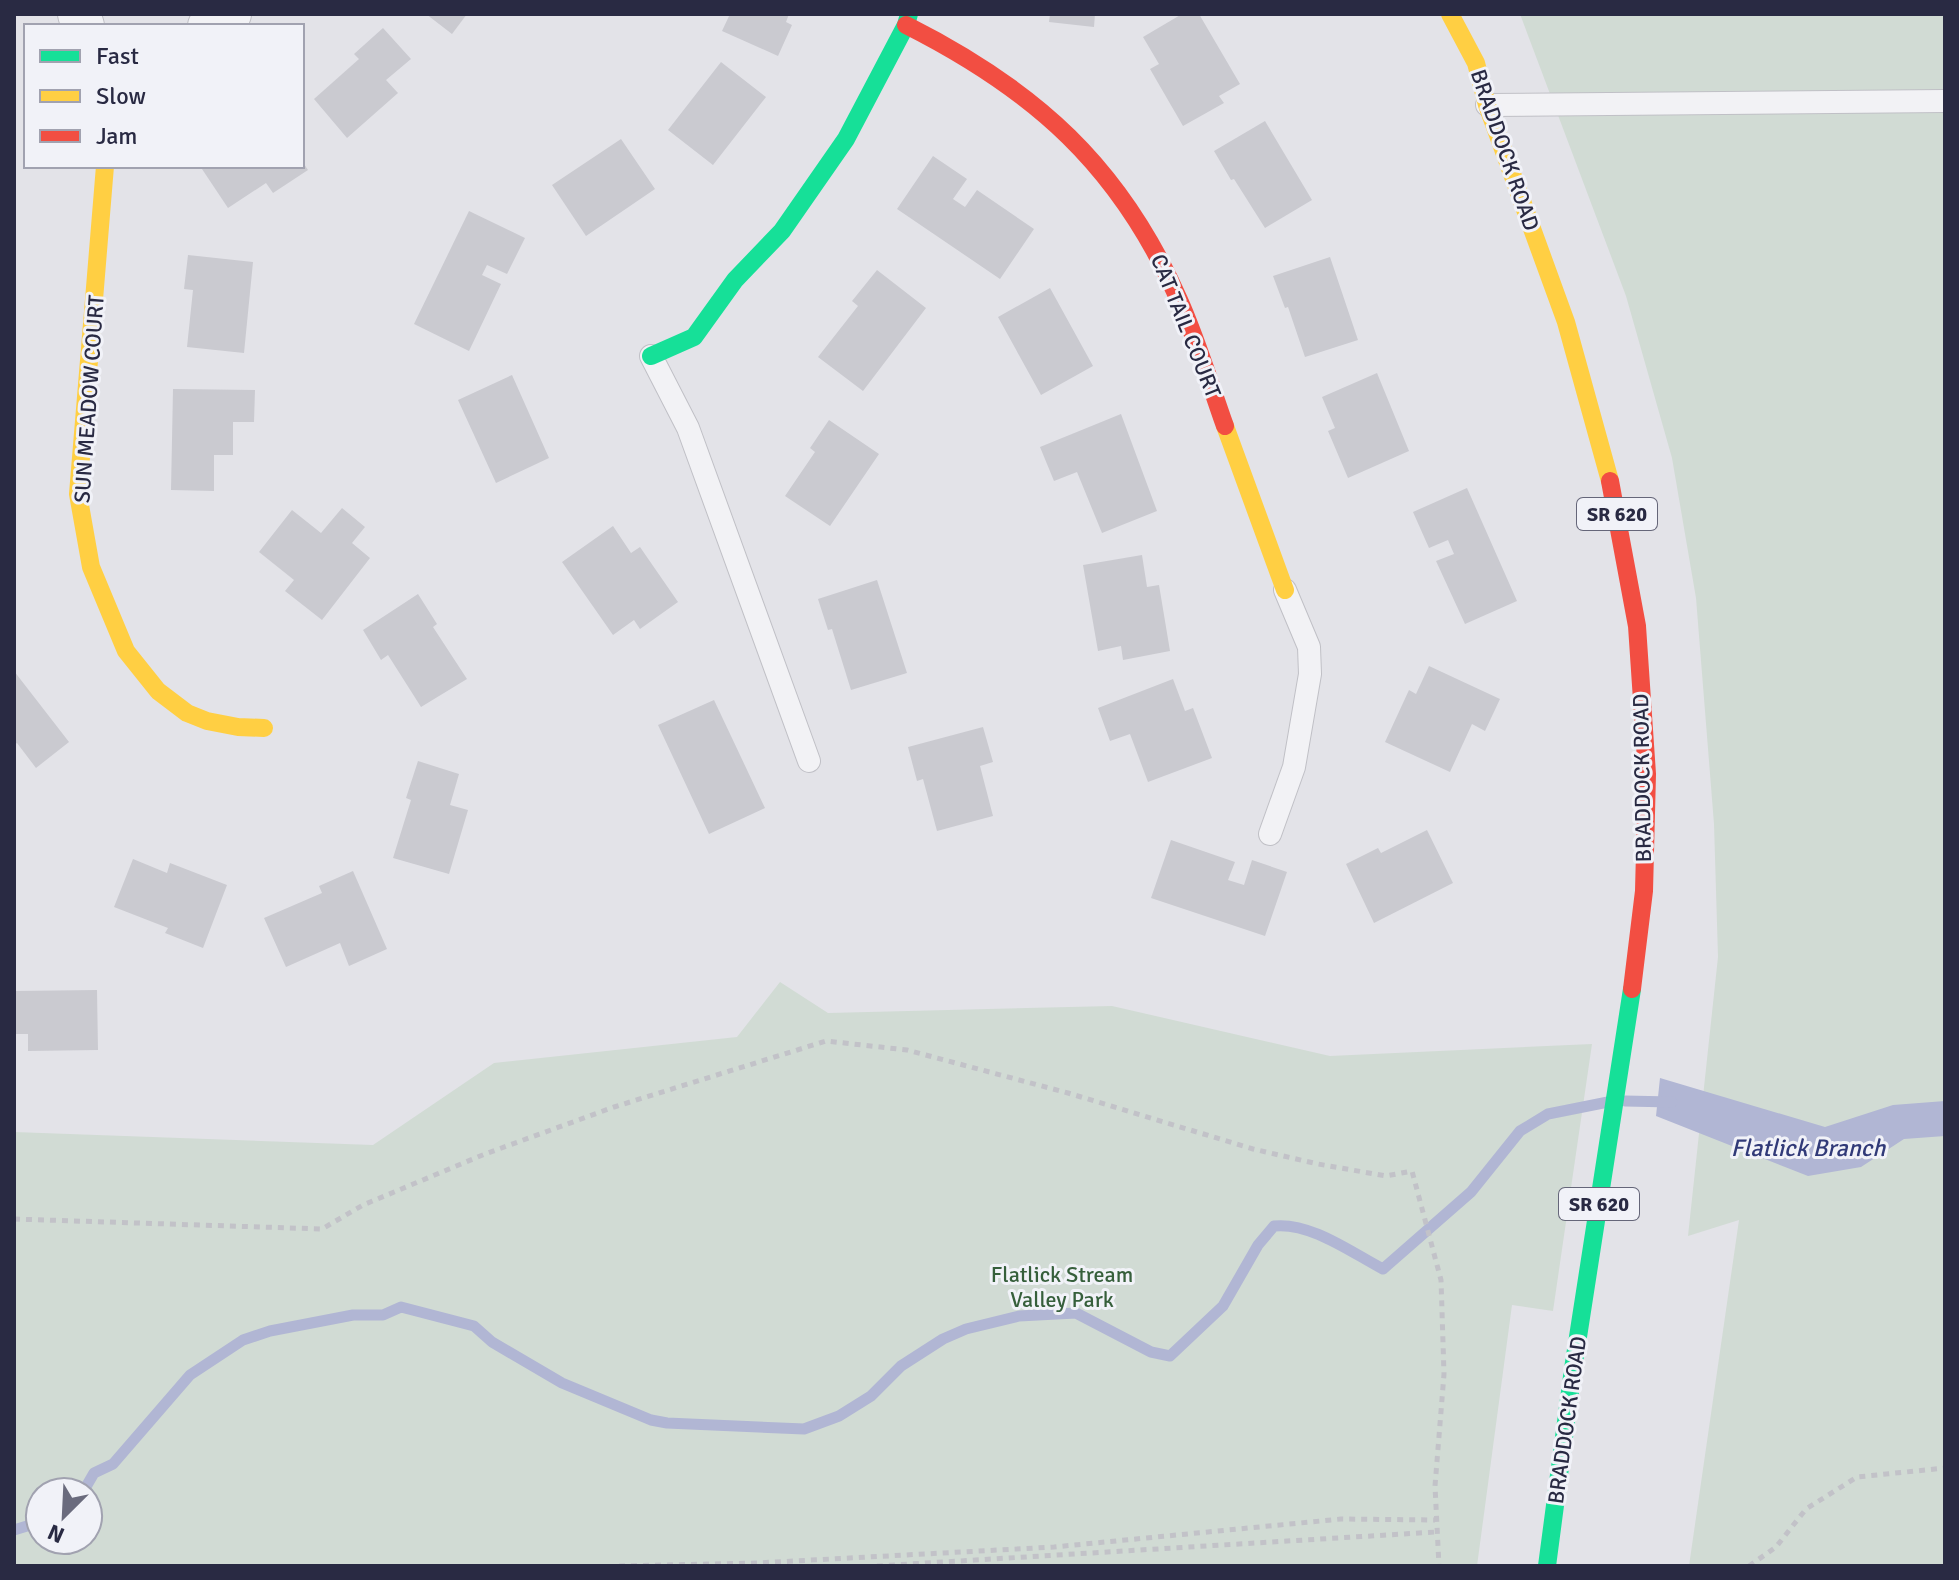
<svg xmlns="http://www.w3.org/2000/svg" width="1959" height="1580" font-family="Signika,sans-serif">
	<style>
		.green { fill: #d1dbd4; fill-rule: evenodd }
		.water { fill: #b1b6d4 }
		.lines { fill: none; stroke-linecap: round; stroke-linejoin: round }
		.stream { stroke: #b1b6d4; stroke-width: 11 }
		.building { fill: #cacad0 }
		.lane-casing { stroke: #c0c0c6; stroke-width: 24 }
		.street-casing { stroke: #c0c0c6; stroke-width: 44 }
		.path { stroke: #c2c2c8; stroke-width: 5; stroke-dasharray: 6 6; stroke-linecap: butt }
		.lane { stroke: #f2f2f5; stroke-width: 22 }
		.street { stroke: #f2f2f5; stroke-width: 42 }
		.fast { stroke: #16e098; stroke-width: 18 }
		.slow { stroke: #ffcf43; stroke-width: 18 }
		.jam { stroke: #f24e42; stroke-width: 18 }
		.labels { text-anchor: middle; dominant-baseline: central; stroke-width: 6; stroke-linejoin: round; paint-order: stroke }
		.shield { fill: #f1f2f8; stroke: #656679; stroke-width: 2 }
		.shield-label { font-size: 20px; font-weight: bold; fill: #292a43 }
		.street-label { font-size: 22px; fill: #292a43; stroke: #f1f2f8 }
		.park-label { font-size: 22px; fill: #365f3b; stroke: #f1f2f8 }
		.water-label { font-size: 24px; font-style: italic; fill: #313a78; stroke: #f1f2f8 }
	</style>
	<rect width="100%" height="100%" fill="#e3e3e8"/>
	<!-- green -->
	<path class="green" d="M1520,14H1945V1566H1689L1739,1220L1688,1236L1718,957L1714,824L1696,598L1672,458L1626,296Z
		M780,982L828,1013L1112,1006L1330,1056L1592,1044L1553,1311L1512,1305L1477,1566H14V1132L373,1145L494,1063L737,1037ZM40,1492H88V1540H40Z"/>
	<!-- water -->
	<path class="water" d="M1660,1078L1825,1127L1893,1105L1945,1101V1136L1904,1139L1861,1167L1808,1176L1656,1116Z"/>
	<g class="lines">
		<!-- stream -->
		<path class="stream" d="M1625,1101L1672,1102
			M83,1492L94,1473L113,1464L190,1375L243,1340L270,1331L353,1315H383L401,1307L474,1326L492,1342L562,1383L651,1420L667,1423L804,1429L839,1416L871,1396L901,1366L943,1339L966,1329L1019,1316L1076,1313L1151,1352L1170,1356L1223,1306L1258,1245L1274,1226C1311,1222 1352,1253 1383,1269L1471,1192L1520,1131L1548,1114L1608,1102
			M14,1530L40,1522"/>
	</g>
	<!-- building -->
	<path class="building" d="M426,14H467L452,34Z
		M730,14H789L786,22L792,25L778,56L722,31Z
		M1050,14H1095L1094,27L1049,22Z
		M1182,14H1199L1240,84L1219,96L1224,103L1183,126L1150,69L1159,64L1143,37Z
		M383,28L411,59L386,80L398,93L347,138L314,99L359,59L354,54Z
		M721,62L766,97L713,165L668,130Z
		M1265,121L1312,200L1265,228L1234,179L1231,180L1214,151Z
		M621,139L655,189L586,236L552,185Z
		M933,156L967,179L953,199L965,207L977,190L1034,229L1000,279L897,209Z
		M302,161L308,170L273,193L266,183L228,208L200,166H302Z
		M469,211L525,238L507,274L487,265L482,275L501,284L469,351L414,324Z
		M188,255L253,262L244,353L187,347L193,290L184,289Z
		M1330,257L1358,340L1305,357L1288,307L1285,308L1273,276Z
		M877,270L926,308L863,391L818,357L858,306L852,301Z
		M1050,288L1093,366L1041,395L998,317Z
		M1377,373L1409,451L1348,478L1328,431L1335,428L1322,397Z
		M512,375L549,458L496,483L458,400Z
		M173,389L255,390L254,422H233V455H214V491L171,490Z
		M1121,414L1157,511L1102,533L1077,472L1054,481L1040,447Z
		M829,420L879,454L830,526L785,496L815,452L810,448Z
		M1467,488L1517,601L1465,624L1436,561L1454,554L1448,540L1429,548L1413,512Z
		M342,508L365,527L352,543L370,558L322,620L285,591L294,580L259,552L292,510L321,533Z
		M613,526L631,553L640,547L678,602L640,629L634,620L613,635L562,562Z
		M1142,555L1147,587L1159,585L1170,651L1123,660L1121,646L1098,651L1083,565Z
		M877,580L907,673L851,690L832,629L828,630L818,599Z
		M418,594L437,624L433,627L467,679L421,707L388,655L381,660L363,630Z
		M1429,666L1500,699L1485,731L1472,724L1450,772L1385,742L1409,690L1416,694Z
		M14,671L69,742L36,768L17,743L14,745Z
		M1173,679L1185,711L1193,708L1212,758L1148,782L1130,734L1110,741L1098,708Z
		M714,700L765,808L709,834L658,725Z
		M983,727L993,762L980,766L993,816L937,831L923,779L917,781L908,747Z
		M418,761L459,774L450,805L468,810L449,874L393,858L411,800L406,798Z
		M1427,830L1453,883L1374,923L1346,864L1378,848L1381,853Z
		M1171,840L1235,862L1228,880L1244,885L1252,860L1287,872L1265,936L1151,898Z
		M133,859L167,873L170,863L227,885L203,948L165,933L168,928L114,907Z
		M353,871L387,949L349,966L340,943L286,967L264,918L322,893L319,886Z
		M97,990L98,1050L28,1051V1034H14V991Z"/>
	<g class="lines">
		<!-- lane casing -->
		<g class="lane-casing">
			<path id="lane" d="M1487,105L1945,101
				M651,356L688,428L809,761
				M1270,834L1294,767L1310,674L1309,647L1285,590"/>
		</g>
		<!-- street casing -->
		<g class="street-casing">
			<path id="street" d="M79,14L83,26
				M209,26L230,14"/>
		</g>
		<!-- path -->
		<path class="path" d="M14,1219L322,1229L363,1205L485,1154L614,1107L826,1041L907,1050L1068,1093L1253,1149L1318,1164L1386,1176L1412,1171L1441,1280L1444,1374L1435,1486L1439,1566
			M619,1566L757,1563L1054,1547L1341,1519L1435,1520
			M877,1566L1436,1532
			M1749,1566L1776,1547L1806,1509L1857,1477L1945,1468"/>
		<!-- lane -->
		<use href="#lane" class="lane"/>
		<!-- street -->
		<use href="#street" class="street"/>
		<!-- fast -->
		<path class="fast" d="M651,356L694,337L735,280L782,231L846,139L906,25L909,14
			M1547,1566L1573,1369L1632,989"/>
		<!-- slow -->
		<path class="slow" d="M1450,14L1476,63L1487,105L1566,322L1610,481
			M105,166L78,494L91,567L126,651L158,691L187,713L207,721L238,727L264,728
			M1225,426L1285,590"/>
		<!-- jam -->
		<path class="jam" d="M906,25C1035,90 1120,166 1179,300C1197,340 1210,384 1225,426
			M1610,481L1637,626L1647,774L1644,891L1632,989"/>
	</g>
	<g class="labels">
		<!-- shield labels -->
		<g class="shield">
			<rect x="1577" y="498" width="80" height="32" rx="6"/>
			<rect x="1559" y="1188" width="80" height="32" rx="6"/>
		</g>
		<g class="shield-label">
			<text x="1617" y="514">SR 620</text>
			<text x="1599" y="1204">SR 620</text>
		</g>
		<!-- street labels -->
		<g class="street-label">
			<text transform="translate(1505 150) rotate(71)">BRADDOCK ROAD</text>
			<text transform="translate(1186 326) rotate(68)">CAT TAIL COURT</text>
			<text transform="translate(89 399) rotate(-86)">SUN MEADOW COURT</text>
			<text transform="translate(1642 778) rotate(-91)">BRADDOCK ROAD</text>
			<text transform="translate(1567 1420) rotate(-82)">BRADDOCK ROAD</text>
		</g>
		<!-- park labels -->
		<g class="park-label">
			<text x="1062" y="1274">Flatlick Stream<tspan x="1062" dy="25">Valley Park</tspan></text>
		</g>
		<!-- water labels -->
		<g class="water-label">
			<text x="1808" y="1148">Flatlick Branch</text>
		</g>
	</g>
	<!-- border -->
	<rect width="1959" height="1580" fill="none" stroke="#292a43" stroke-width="32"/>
	<!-- legend -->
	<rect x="24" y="24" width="280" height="144" fill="#f1f2f8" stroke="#a1a2b0" stroke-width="2"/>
	<rect x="40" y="50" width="40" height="12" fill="#16e098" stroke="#a1a2b0" stroke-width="2"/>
	<text x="96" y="64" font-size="24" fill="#292a43">Fast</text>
	<rect x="40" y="90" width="40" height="12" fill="#ffcf43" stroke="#a1a2b0" stroke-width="2"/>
	<text x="96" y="104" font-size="24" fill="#292a43">Slow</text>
	<rect x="40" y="130" width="40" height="12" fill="#f24e42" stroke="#a1a2b0" stroke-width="2"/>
	<text x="96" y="144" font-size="24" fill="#292a43">Jam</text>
	<!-- north arrow -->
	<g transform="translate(64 1516) rotate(204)"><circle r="38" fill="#f1f2f8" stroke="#a1a2b0" stroke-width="2"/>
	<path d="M0-6L14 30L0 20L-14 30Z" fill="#6a6b7d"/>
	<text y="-12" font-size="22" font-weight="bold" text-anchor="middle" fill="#292a43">N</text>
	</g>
</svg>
